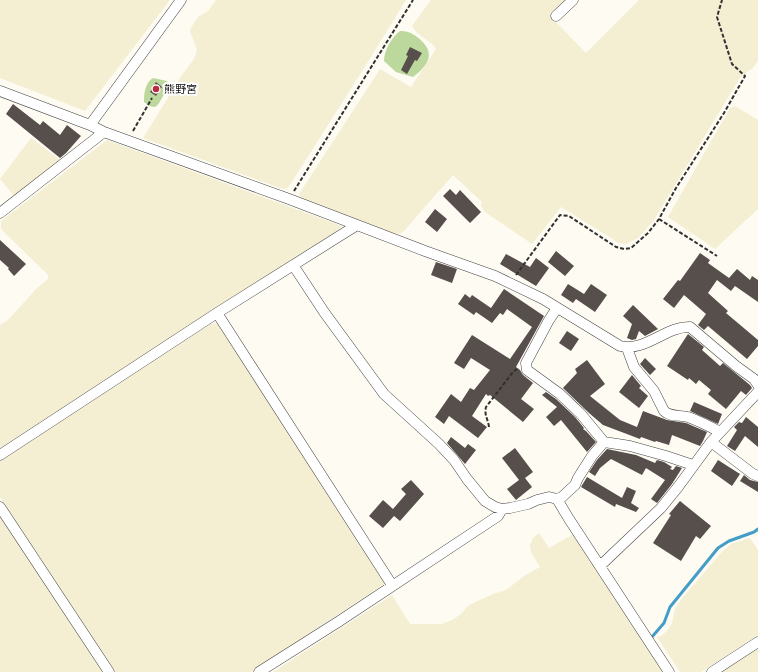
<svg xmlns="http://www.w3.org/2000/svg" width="758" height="672" font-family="Merriweather,'Noto Sans JP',serif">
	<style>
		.farmland { fill: #f4eed3 }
		.forest { fill: #bcd89c }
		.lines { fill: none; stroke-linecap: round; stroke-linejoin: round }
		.stream { stroke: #439dc7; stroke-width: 3 }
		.building { fill: #574f4c }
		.street-casing { stroke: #424242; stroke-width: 11 }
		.path { stroke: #313131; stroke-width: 2; stroke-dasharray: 4 2; stroke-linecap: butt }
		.street { stroke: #fff; stroke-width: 10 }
		.poi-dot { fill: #b92d3f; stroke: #fff; stroke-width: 1.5 }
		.labels { text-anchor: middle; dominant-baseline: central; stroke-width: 4; stroke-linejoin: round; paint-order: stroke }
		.poi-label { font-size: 11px; fill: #0f0f0f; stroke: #fff; text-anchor: start }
	</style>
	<rect width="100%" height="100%" fill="#fefbf2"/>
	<!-- farmland -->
	<path class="farmland" d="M0,0H170L85,111L0,78Z
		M216,0H406L366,65L288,188L283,189L143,138L182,75L194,59L197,50L190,31L192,26L198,17L208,11Z
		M431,0H568L553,19L586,53L639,0H758V61L752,69L741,76L654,220L638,238L626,244L619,243L561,207L532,244L485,212L481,206L482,202L453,175L404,231L400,234L393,233L301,198L299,194L380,69L411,87L436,49L432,44L417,33L412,26Z
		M735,106L758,120V209L715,249L668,217L730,108Z
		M31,138L59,159V163L14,196L0,179Z
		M107,140L342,226L337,231L0,448V325L8,320L36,289L48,279V275L1,229V221Z
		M217,323L246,365L386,583L251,672H115L0,497V461L211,324Z
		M0,512L103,672H0Z
		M539,533L549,548L574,534L663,672H273L392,595L410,624H442L452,620L461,614L469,605L493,594L506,590L524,576L540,567L531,552L530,545L533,538Z
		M750,538L758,550V635L701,672H680L657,637L661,636L667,631L672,623L675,609L680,601L721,553L731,544Z
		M758,648V672H721Z"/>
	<!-- forest -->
	<path class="forest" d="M400,31C407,31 412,33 417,37C437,52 429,65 413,77L396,72L384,61C384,50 392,37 400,31Z
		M153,78L167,81L169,84C168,89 166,92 163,96C157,107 156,111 144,102C144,93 145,83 153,78Z"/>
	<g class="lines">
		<!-- stream -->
		<path class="stream" d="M652,639L651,638L664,623L670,607L718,548L729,541L754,532L758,529"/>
	</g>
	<!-- building -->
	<path class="building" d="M410,47L422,53L417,61L415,60L407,74L401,70L408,56L406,55Z
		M156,82L162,87L156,96L150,92Z
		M13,104L40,125L43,121L60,135L67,125L81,136L66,153L60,158L6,114Z
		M450,189L456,195L460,190L481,212L470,223L443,196Z
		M435,209L447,219L437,232L425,222Z
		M0,240L26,264L14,276L8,269L9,268L0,260Z
		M556,251L574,266L565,276L548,262Z
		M700,253L710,260L708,263L729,278L737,269L750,280L752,276L758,280V302L735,286L731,291L717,280L708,293L728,311L726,313L758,340V346L747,359L708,326L704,330L698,325L706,314L684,295L674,308L663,299L678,280L680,281Z
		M506,254L530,267L536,258L549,268L536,286L500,264Z
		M436,262L457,269L452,283L431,275Z
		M568,284L584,294L591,284L607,295L595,312L576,299L573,303L561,295Z
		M504,289L544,316L516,367L520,370L523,375L533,383L521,399L534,409L523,422L490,395L488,396L486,394L472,416L487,427L478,438L449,416L444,424L435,417L451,394L461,402L470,388L474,390L490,370L471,358L464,369L454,363L472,335L510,359L532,327L507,309L503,315L500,313L492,323L476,312L474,315L458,304L465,294L470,298L472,295L491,308Z
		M633,305L658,329L645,336L639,331L636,339L632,340L627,338L632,324L623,316Z
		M567,331L579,339L571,351L559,343Z
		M688,334L704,347L702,350L720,366L723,363L750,385L752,388L746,395L741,391L726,409L708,394L711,390L699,380L696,384L689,378L688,380L667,366Z
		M645,358L656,369L650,375L640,364Z
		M587,360L605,384L590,396L620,420L637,427L643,411L667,420L686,423L707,432L703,441L700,446L672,435L669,445L656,441L655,442L641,437L640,439L603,425L589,413L563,388L577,373L575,369Z
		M632,375L641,386L639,388L648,396L639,408L619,392Z
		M546,392L556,399L575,417L584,428L583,429L586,431L596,442L587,452L561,420L554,426L546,417L557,407L542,395Z
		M694,402L722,414L718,424L690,411Z
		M746,417L758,427V447L745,436L735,451L727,446L737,430L734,427L739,422L742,423Z
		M451,437L465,448L468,444L476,450L465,464L447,443Z
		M515,448L533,472L525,478L532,487L516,500L507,489L519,480L502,458Z
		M607,449L636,455L655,463L657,460L664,462L672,467L670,469L673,470L676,466L682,468L672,484L657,503L651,499L665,480L646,468L642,475L611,459L600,468L595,476L589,472L597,460Z
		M718,460L740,474L732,486L711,471Z
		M744,475L750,480L758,482V492L740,481Z
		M587,477L622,498L627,487L636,491L631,503L639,508L636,512L616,504L615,507L581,487Z
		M411,480L424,494L400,521L394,516L383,528L369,516L383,500L393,509L406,494L401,489Z
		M680,501L711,526L700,539L696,536L681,561L653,543L671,515L669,514Z"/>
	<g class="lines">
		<!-- street casing -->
		<g class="street-casing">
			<path id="street" d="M556,16L573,0
				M0,91L90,125L104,132L289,199L425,251L495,276L543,299L620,346C646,352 666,326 690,327L736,366L754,379L758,385
				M90,125L181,0
				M0,213L104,132
				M293,265L324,312L384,394L439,444L454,460L467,479L485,501L495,507L502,509L510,508L528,504L537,500L549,497L557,499L562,497L575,485L578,478L592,456L604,442
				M557,308L549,320L526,363L527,370L560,394L580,413L604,442L630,446L666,456L693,465
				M217,313L392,585
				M627,348L634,367L654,391L664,411C670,417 680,415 688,417C699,421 709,426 720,432
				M711,442L753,474L758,476
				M0,455L217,313L357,225
				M557,499L569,519L669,672
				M0,507L109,672
				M600,566L661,508L678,487L711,442L758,392
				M259,672L338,622L498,516L502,509
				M712,672L758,642"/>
		</g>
		<!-- path -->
		<path class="path" d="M133,131L152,98
			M294,191L413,0
			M659,219L717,256
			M516,275L560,215L569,216L616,247L624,249L631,248L648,233L659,219L676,188L724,113L745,76L732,64L717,17L722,0
			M489,427C488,419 484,415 486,407L513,372L517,369"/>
		<!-- street -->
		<use href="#street" class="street"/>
	</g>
	<!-- markers -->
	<circle class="poi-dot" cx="156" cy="89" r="4"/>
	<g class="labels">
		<!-- poi labels -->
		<g class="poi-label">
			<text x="164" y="89">熊野宮</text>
		</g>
	</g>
</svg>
